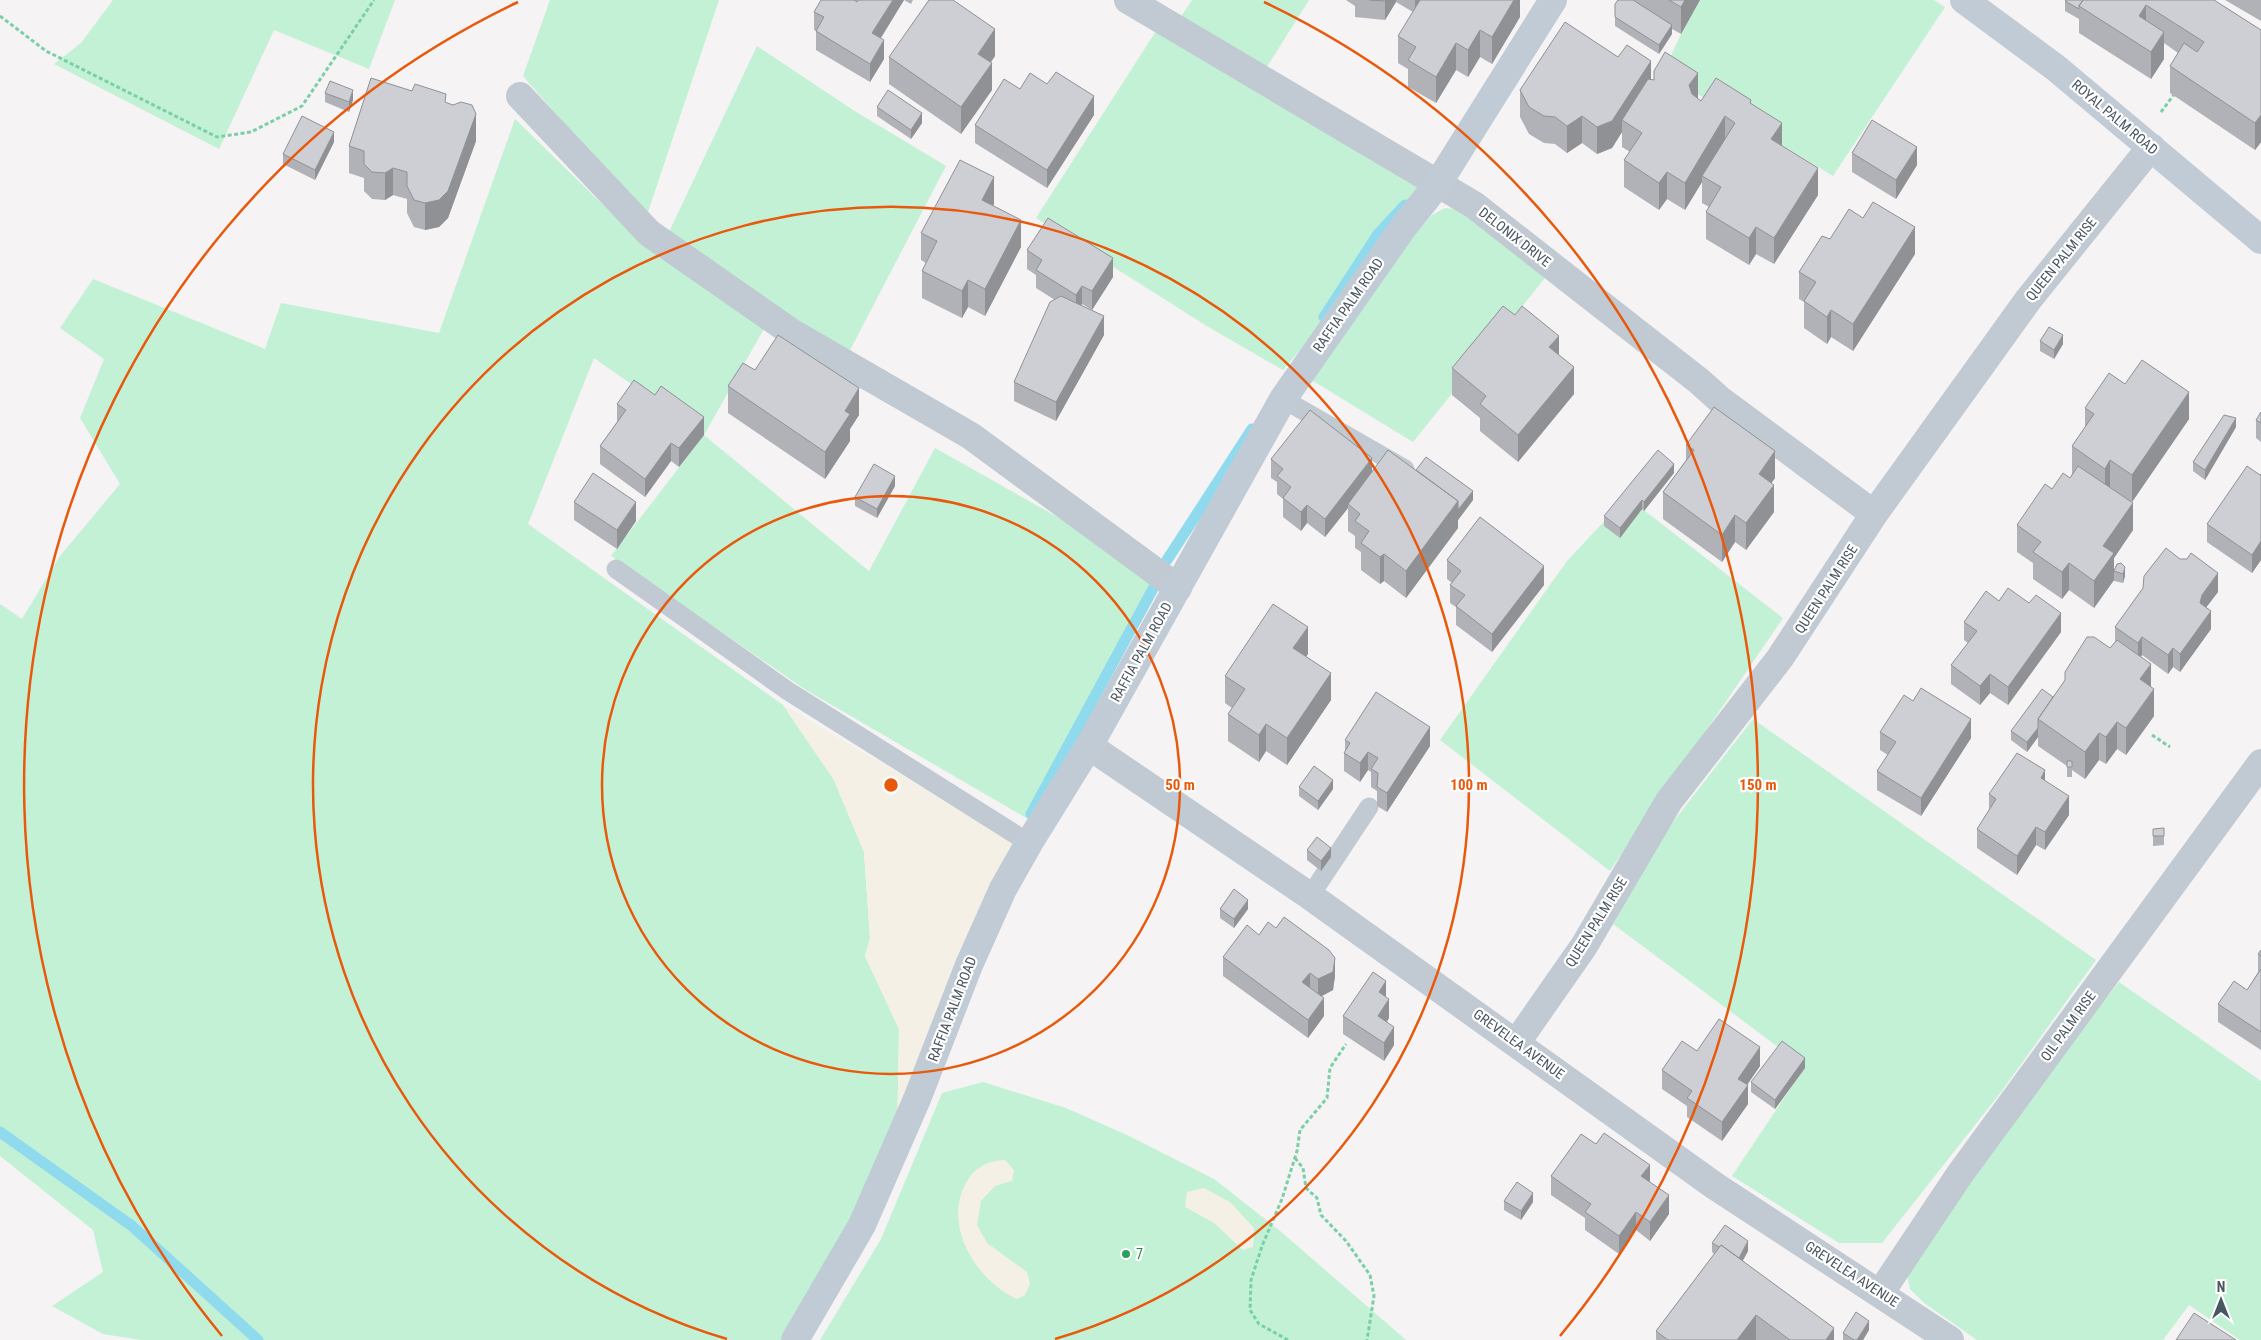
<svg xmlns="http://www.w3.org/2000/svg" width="2261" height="1340" font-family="'Roboto Condensed',sans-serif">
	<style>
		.green { fill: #c3f1d5 }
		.sand { fill: #f5f0e5 }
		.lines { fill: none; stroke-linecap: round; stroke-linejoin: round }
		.stream { stroke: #90daee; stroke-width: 11 }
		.path { stroke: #7ad0a6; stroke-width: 3; stroke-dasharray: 4 2.5; stroke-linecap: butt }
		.lane { stroke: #c1cad2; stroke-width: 19 }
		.street { stroke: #c1cad2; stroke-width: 28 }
		.secondary { stroke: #c1cbd6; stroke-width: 28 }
		.wall { fill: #b0b2b7 }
		.shaded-wall { fill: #909195 }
		.building { fill: #cdcfd5; stroke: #909195 }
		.ring { fill: none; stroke: #e8590c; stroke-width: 2.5 }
		.leisure-dot { fill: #2e9e5b; stroke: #fff; stroke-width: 2 }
		.labels { text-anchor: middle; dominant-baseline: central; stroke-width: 4.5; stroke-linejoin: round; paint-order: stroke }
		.street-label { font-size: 14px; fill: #4a5661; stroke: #fff }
		.leisure-label { font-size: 14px; fill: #27864d; stroke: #fff; text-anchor: start }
		.centre { fill: #e8590c; stroke: #fff; stroke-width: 2.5 }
		.ring-label { font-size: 15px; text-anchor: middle; font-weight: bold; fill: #e8590c; stroke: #fff; stroke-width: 4.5; stroke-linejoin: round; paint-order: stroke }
	</style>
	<rect width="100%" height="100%" fill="#f5f3f3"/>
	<!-- green -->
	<path class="green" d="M113,0H395L369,69L274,30L219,149L54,64L81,43Z
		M550,0H719L646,218L523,76Z
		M1192,0H1309L1265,70L1180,18Z
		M1700,0H1934L1945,7L1833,176L1663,73L1681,34Z
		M1158,28L1423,191L1349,293L1283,370L1210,328L1036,218Z
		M757,46L853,110L946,166L848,354L668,234Z
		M515,119L642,243L765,327L704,435L869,571L935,448L1123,554L1152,582L1153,596L1035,823L806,690L611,556L704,435L594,358L528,524L783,705L834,780L864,852L870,938L865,956L899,1029L897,1140L785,1340H141L103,1334L52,1306L103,1272L93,1230L0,1156V604L22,619L60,556L120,484L80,418L104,359L60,328L93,279L265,349L281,303L439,333Z
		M1445,208L1462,210L1549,273L1413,442L1308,378L1412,238L1432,215Z
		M1627,497L1783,618L1610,871L1440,740L1567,561Z
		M1753,719L2096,960L2001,1092L1882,1243H1839L1732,1176L1805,1067L1613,924L1666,831Z
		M2119,982L2261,1081V1340H2240L2189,1305L2163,1340H1977L1924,1303L1910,1289L1907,1275L1966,1174Z
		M983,1082L1066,1108L1129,1136L1214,1179L1279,1230L1406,1340H820L881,1239L942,1093Z"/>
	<!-- sand -->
	<path class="sand" d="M783,705L1020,845L897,1140L899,1029L865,956L870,938L864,852L834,780Z
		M1005,1160L1014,1170L1012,1181L995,1186L981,1201L977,1225L987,1243L1027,1272L1030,1284L1025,1295L1017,1299C977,1281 943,1227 965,1185C974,1167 987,1161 1005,1160Z
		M1204,1188L1230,1202L1254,1228L1253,1247L1243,1250L1214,1223L1185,1207L1187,1192Z"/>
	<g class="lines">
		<!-- stream -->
		<path class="stream" d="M1324,317L1378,234L1405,205
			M1167,560L1252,429
			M1031,814L1155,585
			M0,1132L132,1226L258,1340"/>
		<!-- path -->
		<path class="path" d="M0,16L46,51L217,137L251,132L302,106L374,0
			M2161,112L2175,93
			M2152,735L2170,747
			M1295,1158L1303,1168L1306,1188L1317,1198L1321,1215L1346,1241L1370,1275L1374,1296L1367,1340
			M1288,1340L1259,1324L1250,1310L1251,1280L1262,1246L1282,1199L1297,1151L1300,1130L1327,1098L1330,1068L1346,1044"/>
		<!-- lane -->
		<path class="lane" d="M1283,399L1405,469
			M616,569L788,691L1029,843
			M1310,896L1369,807"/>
		<!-- street -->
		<path class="street" d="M1128,0L1474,205L1699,381L1719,399L1874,514
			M520,96L649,233L791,332L971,436L1178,588
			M1089,746L1310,896L1715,1186L1950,1340
			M1517,1042L1584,946L1669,801L1780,658L1874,514L2028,300L2151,147
			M1881,1292L1960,1174L2261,763"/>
		<!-- secondary -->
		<path class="secondary" d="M1964,0L2056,68L2261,240
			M795,1340L862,1225L917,1099L969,965L1003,889L1029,843L1089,746L1283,399L1402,229L1437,185L1553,0"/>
	</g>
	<!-- wall -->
	<path class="wall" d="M821,0H904L881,38L884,59L870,82L816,50V31L814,30V12Z
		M904,0H913L911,4Z
		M1346,0H1520V17L1492,64L1480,57L1468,77L1456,70L1436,103L1408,87V69L1398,63V36L1413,12L1396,2L1385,20L1355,17V6Z
		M1618,0H1700L1681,34L1672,29V34L1659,54L1615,26V4Z
		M2214,0L2261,30V142L2255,150L2170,93V66L2178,53L2164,43V59L2151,79L2079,33V19L2065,11V1Z
		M2225,0H2261V21Z
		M995,56L991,62L992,90L961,134L889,84V57Z
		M1651,79L1698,99L1701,101L1751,104L1818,195L1774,264L1756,254L1749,265L1706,239V212L1709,207L1702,203V182L1685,210L1667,199L1659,210L1624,187V160L1630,152L1622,147V132L1612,148L1597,154L1582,143L1567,153L1555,144L1544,143L1529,134L1520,117V90Z
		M1047,84L1094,115L1047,188L975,143V125L1020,89Z
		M325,93L353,100L349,112L325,102Z
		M446,103L476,141L448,218L439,227L425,230L414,227L407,213V199L393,195L385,200L372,199L364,191V178L349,173V146Z
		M877,107L922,123L911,139L877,116Z
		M334,142L315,180L283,164V154Z
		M1852,153L1917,165L1896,199L1852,172Z
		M994,204L993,205L1021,247L985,316L968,307L962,318L922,298V271L926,263L921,260V233Z
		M1830,239L1915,254L1853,351L1831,337L1827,344L1804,328V302L1799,299V272Z
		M1027,250L1113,277L1092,310L1082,304L1081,305L1104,335L1056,421L1014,401V382L1055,300L1036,288V275L1027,269Z
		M2040,341L2063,344L2054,359L2040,351Z
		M1559,355L1574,394L1518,462L1480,431V418L1452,395V368Z
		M755,370L859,415L850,429V441L825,479L728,413V386Z
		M2125,384L2189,419L2132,502L2133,530L2114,558V580L2094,608L2069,590L2062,599L2033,579V563L2017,552V525L2052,489L2070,478L2072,474V446L2085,428V408Z
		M617,404L704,435L679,467L671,461L645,497L600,464V446L617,422Z
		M2261,412V442L2256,438V420Z
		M2236,427L2205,480L2193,471V462Z
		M1686,445L1775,478L1771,483L1774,512L1746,550L1735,542L1722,562L1663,519V492L1686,460Z
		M1271,459L1372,471L1416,470L1473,500L1458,520V528L1406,598L1384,581L1380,584L1361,570V552L1355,548V536L1348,531V508L1325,537L1307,523L1301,531L1283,517V499L1277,494V482L1271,478Z
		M1674,473L1644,511L1642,509L1620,538L1604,526V516Z
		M2261,474V560L2252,573L2207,542V524Z
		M895,486L877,518L855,506V497Z
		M574,502L636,521L617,549L574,520Z
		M1447,560L1544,585L1492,652L1456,625V607L1450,603V585L1452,583L1447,579Z
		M2117,564L2125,576L2123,583L2114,581V571Z
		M2218,592L2206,607L2211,629L2180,672L2173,667L2168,674L2142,655L2141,657L2151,686L2154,716L2126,755L2117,749L2106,764L2099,760L2085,779L2072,770V777H2067V766L2038,746V737L2027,752L2011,740V731L2053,697L2065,681V672L2110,648L2115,642V627Z
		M1999,601L2029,603L2061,632L2008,705L1990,693L1980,705L1951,684V665L1968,643L1964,640V622Z
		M1308,654L1306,656L1331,700L1287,765L1266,751L1259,762L1228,741V714L1232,708L1225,703V676Z
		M1880,732L1971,738L1921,816L1877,790V771L1888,755L1880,750Z
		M1345,740L1430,746L1387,812L1377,806V791L1371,787V772L1368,770L1360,782L1344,771V753L1345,751Z
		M2045,781L2069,815L2045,850L2036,845L2017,875L1977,848V829L1989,810V794Z
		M1299,787L1333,789L1318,810L1299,796Z
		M2153,829L2164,836V845L2153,846Z
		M1307,850L1331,857L1321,871L1307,860Z
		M1220,909H1248L1234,928L1220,918Z
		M1259,935L1335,976L1333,990L1322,996L1324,1016L1308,1038L1223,976V957Z
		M2261,950V1050L2218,1022V1004L2247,990L2258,972V954Z
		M1386,997L1389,1018L1387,1022L1394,1045L1384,1061L1343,1034V1016Z
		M1697,1051L1760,1066L1747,1085L1748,1104L1722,1141L1687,1117V1106L1662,1089V1070Z
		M1805,1068L1775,1109L1751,1092V1082Z
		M1551,1176L1650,1182L1669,1214L1650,1241L1636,1230L1619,1254L1585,1230V1218L1551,1195Z
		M1504,1201L1533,1202L1521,1220L1504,1210Z
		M1712,1243L1748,1251L1742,1261L1834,1340H1656V1331L1714,1254L1712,1252Z
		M1869,1330L1863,1340H1843V1333Z"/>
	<!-- shaded-wall -->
	<path class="shaded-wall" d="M893,0H904L872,52V33Z
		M1386,0H1396V2L1385,20V1Z
		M1415,0H1423L1415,13Z
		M1514,0H1520V17L1492,64V37Z
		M1685,0H1700L1681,34V7Z
		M2146,5V32L2139,16Z
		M1672,25V34L1659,54V45Z
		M995,29V56L978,80V54Z
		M1480,30V57L1468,77V50Z
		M2164,32V59L2151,79V52Z
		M884,40V59L870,82V64Z
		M1456,43V70L1436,103V77Z
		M1651,61V88L1622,120V132L1612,148L1597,154V127Z
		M992,63V90L961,134V107Z
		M1698,73V100L1689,112V85Z
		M353,90V100L349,112V102Z
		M1094,96V115L1047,188V170Z
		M922,113V123L911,139V130Z
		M476,114V141L448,218L439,227L425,230V203Z
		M2261,115V142L2255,150V123Z
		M1582,116V143L1567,153V126Z
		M1725,116V143L1702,176V182L1685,210V183Z
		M1782,123V149L1771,139Z
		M334,132V142L315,180V170Z
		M1917,147V165L1896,199V180Z
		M393,168V195L385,200V173Z
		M1818,168V195L1774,264V238Z
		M1667,172V199L1659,210V183Z
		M994,177V204L982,227V200Z
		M1021,220V247L985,316V289Z
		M1756,227V254L1749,265V238Z
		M1915,227V254L1853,351V324Z
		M1113,258V277L1092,310V291Z
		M968,280V307L962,318V291Z
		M1082,286V304L1076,313V295Z
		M1831,310V337L1827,344V317Z
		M1104,316V335L1056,421V402Z
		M2063,335V344L2054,359V350Z
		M1559,336V363L1549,347Z
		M1574,367V394L1518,462V435Z
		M859,388V415L850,429V441L825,479V452L845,411Z
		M2189,392V419L2132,502V475Z
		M704,417V435L679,467V448Z
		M2236,418V427L2205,480V470Z
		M671,443V461L645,497V479Z
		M1775,451V478L1759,501V474Z
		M1372,458V477L1348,504V508L1325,537V519Z
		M2110,460V487L2105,496V469Z
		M1674,464V473L1644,511V502Z
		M895,476V486L877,518V509Z
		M1774,485V512L1746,550V523Z
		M1473,491V500L1458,520V528L1406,598V571L1458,501Z
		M1642,500V509L1620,538V528Z
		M636,502V521L617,549V530Z
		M2133,503V530L2114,558V580L2094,608V581L2103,546Z
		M1307,505V523L1301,531V512Z
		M1735,515V542L1722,562V535Z
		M2261,541V560L2252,573V555Z
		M1384,554V581L1380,584V557Z
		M2069,563V590L2062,599V572Z
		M1544,566V585L1492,652V634Z
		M2125,567V576L2123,583V574Z
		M2218,573V592L2202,613L2200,603L2202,595Z
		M2211,611V629L2180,672V654Z
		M2061,613V632L2008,705V687Z
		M1308,627V654L1293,675V648Z
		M2142,637V655L2138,662V643Z
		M2173,648V667L2168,674V655Z
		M2151,664V691L2140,679Z
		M1331,673V700L1287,765V738Z
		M1990,674V693L1980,705V686Z
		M2154,689V716L2126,755V728Z
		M1971,719V738L1921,816V798Z
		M2117,722V749L2106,764V737Z
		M1266,724V751L1259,762V735Z
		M1430,727V746L1387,812V793Z
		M2038,728V737L2027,752V742Z
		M2099,733V760L2085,779V752Z
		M1368,752V770L1360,782V763Z
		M2045,770V789L2041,778Z
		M1333,780V789L1318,810V801Z
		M2069,796V815L2045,850V832Z
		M2036,827V845L2017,875V856Z
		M1331,848V857L1321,871V861Z
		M1248,900V909L1234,928V919Z
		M1335,958V976L1333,990L1318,998V979Z
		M1310,973V992L1302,982Z
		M1386,981V1000L1379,992Z
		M1324,998V1016L1308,1038V1020Z
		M1389,999V1018L1378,1034V1016Z
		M1394,1027V1045L1384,1061V1043Z
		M1760,1047V1066L1738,1098V1079Z
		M1805,1058V1068L1775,1109V1100Z
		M1748,1085V1104L1722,1141V1122Z
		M1650,1165V1183L1641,1176Z
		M1533,1193V1202L1521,1220V1211Z
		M1669,1195V1214L1650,1241V1222Z
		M1636,1212V1230L1619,1254V1236Z
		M1748,1241V1251L1739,1268V1259Z
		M1756,1315V1340H1737Z
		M1869,1321V1330L1863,1340H1857Z
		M1834,1328V1340H1826Z"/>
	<!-- building -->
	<path class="building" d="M821,0H854L857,2L858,0H893L872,33L884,40L870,64L816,31L824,17L814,12Z
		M929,0H953L995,29L978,54L992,63L961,107L889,57Z
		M1370,0H1386L1385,1Z
		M1420,0H1514L1492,37L1480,30L1468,50L1456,43L1436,77L1408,60L1416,47L1398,36Z
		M1618,0H1633L1672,25L1659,45L1615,17V4Z
		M1669,0H1685L1681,7Z
		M2066,0H2083L2079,6V9L2065,1Z
		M2083,0H2214L2261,30V115L2255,123L2170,66L2184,43L2197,52L2204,42L2146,5L2139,16L2164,32L2151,52L2079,6Z
		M1565,22L1618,57L1627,45L1651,61L1612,121L1597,127L1582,116L1567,126L1555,117L1544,116L1529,107L1520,90Z
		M1665,52L1698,73L1689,85L1692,94L1701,101L1716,78L1751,100L1750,103L1782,123L1771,139L1818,168L1774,238L1756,227L1749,238L1706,212L1721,187L1702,176L1735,123L1725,116L1685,183L1667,172L1659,183L1624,160L1642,133L1622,120L1648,79L1654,80V71Z
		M1056,72L1094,96L1047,170L975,125L1004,79L1020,89L1030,73L1047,84Z
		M371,78L412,91L415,84L446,94L445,102L453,105L461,102L472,105L476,114L448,191L439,200L425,203L414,200L407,186V172L393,168L385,173L372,172L364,164V151L349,146Z
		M330,81L353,90L349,102L325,93Z
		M888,90L922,113L911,130L877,107Z
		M302,116L334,132L315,170L283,154Z
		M1872,120L1917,147L1896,180L1852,153Z
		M960,160L994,177L982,200L1021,220L985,289L968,280L962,291L922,271L937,241L921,233Z
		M1873,202L1915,227L1853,324L1831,310L1827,317L1804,301L1816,282L1799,272L1822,236L1830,239L1849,209L1863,218Z
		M1048,218L1113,258L1092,291L1082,286L1076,295L1036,270L1042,260L1027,250Z
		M1061,296L1104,316L1056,402L1014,382L1050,302Z
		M1503,306L1515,315L1522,306L1559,336L1549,347L1574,367L1518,435L1480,404L1486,396L1452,368Z
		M2049,327L2063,335L2054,350L2040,341Z
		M778,335L859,388L845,411L850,414L825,452L728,386L743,363L755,370Z
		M2142,360L2189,392L2132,475L2110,460L2105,469L2072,446L2094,414L2085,408L2109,373L2125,384Z
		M634,380L655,395L661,386L704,417L679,448L671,443L645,479L600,446L626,410L617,404Z
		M1714,407L1775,451L1759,474L1774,485L1746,523L1735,515L1722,535L1663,492L1694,450L1686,445Z
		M1310,410L1372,458L1325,519L1307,505L1301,512L1283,498L1291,487L1277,476L1283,469L1271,459Z
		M2261,412V423L2256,420Z
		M2224,415L2236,418L2205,470L2193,462Z
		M1388,450L1458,501L1406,571L1384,554L1380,557L1361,543L1369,531L1355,521L1360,514L1348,504Z
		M1658,450L1674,464L1644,502L1642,500L1620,528L1604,516Z
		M1426,457L1473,491L1458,510V501L1416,470Z
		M874,464L895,476L877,509L855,497Z
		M2078,466L2133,503L2103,546L2114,553L2094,581L2069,563L2062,572L2033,552L2041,542L2017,525L2045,484L2052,489L2063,473L2070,478Z
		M2247,466L2260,475L2261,474V541L2252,555L2207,524Z
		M593,473L636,502L617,530L574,502Z
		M1480,517L1544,566L1492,634L1456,606L1465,595L1450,585L1461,571L1447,560Z
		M2166,548L2180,559H2187L2191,553L2218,573L2202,595L2200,603L2211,611L2180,654L2173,648L2168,655L2142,637L2138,643L2115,627L2143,588L2144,576Z
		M2121,563L2125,567L2123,574L2114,571L2117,564Z
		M2008,588L2029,603L2036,595L2061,613L2008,687L1990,674L1980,686L1951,665L1977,631L1964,622L1986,591L1999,601Z
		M1273,604L1308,627L1293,648L1331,673L1287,738L1266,724L1259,735L1228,714L1245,689L1225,676Z
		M2087,637H2094L2110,648L2117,640L2151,664L2140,679L2154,689L2126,728L2117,722L2106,737L2099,733L2085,752L2038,719L2065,680V672Z
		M1921,688L1971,719L1921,798L1877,771L1896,742L1880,732L1904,695L1913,701Z
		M2042,689L2053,697L2038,719V728L2027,742L2011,731Z
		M1376,692L1430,727L1387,793L1377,787L1378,773L1371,769L1378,758L1368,752L1360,763L1344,753L1350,743L1345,740Z
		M2017,753L2045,770L2041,778L2069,796L2045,832L2036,827L2017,856L1977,829L1996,799L1989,794Z
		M2067,761H2072V767H2067Z
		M1314,766L1333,780L1318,801L1299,787Z
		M2164,828V836H2153V829Z
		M1317,837L1331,848L1321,861L1307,850Z
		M1234,889L1248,900L1234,919L1220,909Z
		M1284,917L1329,950L1335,958L1333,972L1318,979L1310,973L1302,982L1324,998L1308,1020L1223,957L1247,925L1259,935L1268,922L1276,928Z
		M2261,950V956L2258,954Z
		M2261,969V1032L2218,1004L2234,981L2247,990Z
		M1373,972L1386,981L1379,992L1389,999L1378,1016L1394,1027L1384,1043L1343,1016Z
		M1719,1019L1760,1047L1738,1079L1748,1085L1722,1122L1687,1098L1692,1091L1662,1070L1682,1041L1697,1051Z
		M1782,1041L1805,1058L1775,1100L1751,1082Z
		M1604,1133L1650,1165L1641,1176L1669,1195L1650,1222L1636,1212L1619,1236L1585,1212L1591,1204L1551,1176L1581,1134L1596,1144Z
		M1517,1182L1533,1193L1521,1211L1504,1201Z
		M1725,1225L1748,1241L1739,1258L1721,1245L1719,1247L1712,1243Z
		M1721,1245L1834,1328L1826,1340H1790L1756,1315L1737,1340H1668L1656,1331Z
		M1856,1312L1869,1321L1857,1340H1854L1843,1333Z
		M2194,1313L2236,1340H2176Z"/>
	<!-- distance rings -->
	<g class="ring">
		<circle cx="891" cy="785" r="289"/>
		<path d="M727 1339A578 578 0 1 1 1055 1339"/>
		<path d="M222 1336A867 867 0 0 1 518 2M1264 2A867 867 0 0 1 1560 1336"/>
	</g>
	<!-- markers -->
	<circle class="leisure-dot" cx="1126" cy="1254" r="5"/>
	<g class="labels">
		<!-- street labels -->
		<g class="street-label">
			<text transform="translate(2115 117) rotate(40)">ROYAL PALM ROAD</text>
			<text transform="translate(1515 237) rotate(38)">DELONIX DRIVE</text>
			<text transform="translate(2061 259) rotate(-51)">QUEEN PALM RISE</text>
			<text transform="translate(1348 305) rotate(-55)">RAFFIA PALM ROAD</text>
			<text transform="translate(1826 589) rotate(-57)">QUEEN PALM RISE</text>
			<text transform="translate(1141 652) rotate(-61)">RAFFIA PALM ROAD</text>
			<text transform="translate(1596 922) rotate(-58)">QUEEN PALM RISE</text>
			<text transform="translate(952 1009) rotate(-69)">RAFFIA PALM ROAD</text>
			<text transform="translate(2068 1026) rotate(-54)">OIL PALM RISE</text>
			<text transform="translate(1519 1044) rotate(36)">GREVELEA AVENUE</text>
			<text transform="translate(1852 1274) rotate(33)">GREVELEA AVENUE</text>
		</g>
		<!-- leisure labels -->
		<g class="leisure-label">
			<text x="1136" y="1254">7</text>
		</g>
	</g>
	<circle cx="891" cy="785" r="8" class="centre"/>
	<g class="ring-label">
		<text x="1180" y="790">50 m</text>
		<text x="1469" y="790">100 m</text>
		<text x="1758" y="790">150 m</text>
	</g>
	<!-- north arrow -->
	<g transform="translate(2221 1300)" stroke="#ffffff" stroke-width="4" paint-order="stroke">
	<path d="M0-4L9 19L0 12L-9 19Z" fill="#4a5661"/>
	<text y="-8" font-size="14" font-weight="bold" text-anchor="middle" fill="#4a5661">N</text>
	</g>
</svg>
